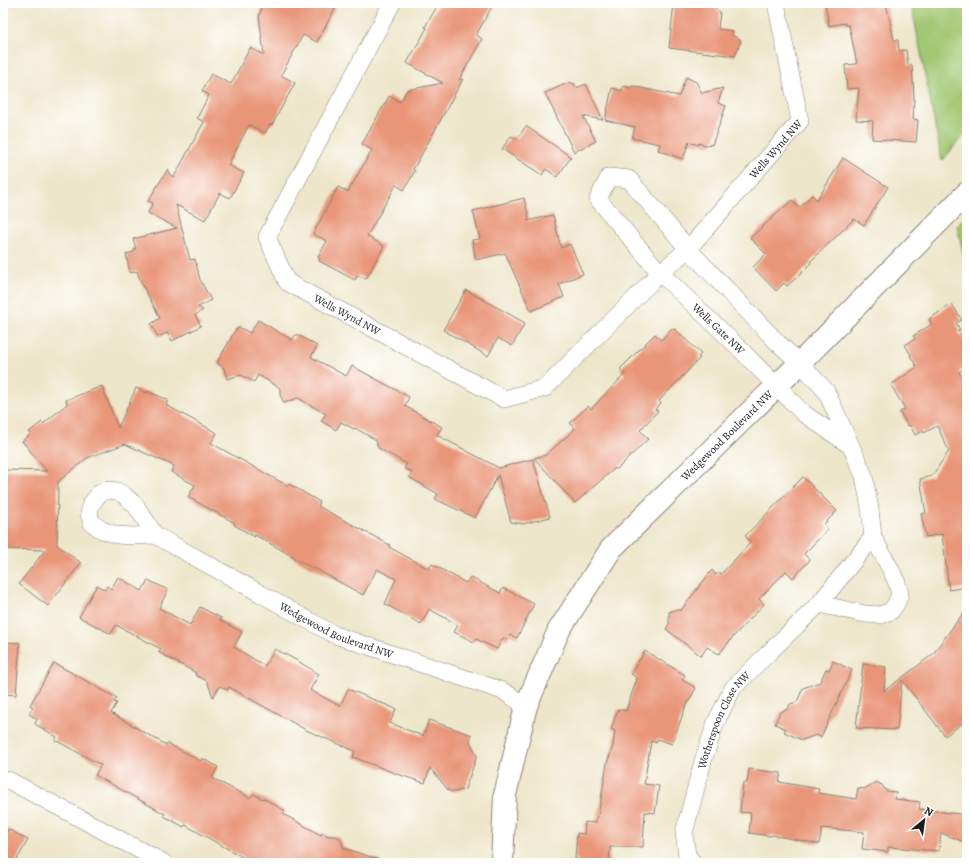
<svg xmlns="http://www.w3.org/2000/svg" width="970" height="866" font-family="Alegreya,serif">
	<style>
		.green { fill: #a0c771; stroke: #5e7246 }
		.building { fill: #e99578 }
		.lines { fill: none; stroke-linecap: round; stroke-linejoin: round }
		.minor-casing { stroke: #858173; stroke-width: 18 }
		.tertiary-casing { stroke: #858173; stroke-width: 24 }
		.minor { stroke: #fff; stroke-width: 17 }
		.tertiary { stroke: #fff; stroke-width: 22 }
		.labels { text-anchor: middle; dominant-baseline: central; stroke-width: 3; stroke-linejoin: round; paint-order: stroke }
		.street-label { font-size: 11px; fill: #1c1c1c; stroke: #fff }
	</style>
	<rect width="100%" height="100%" fill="#fff"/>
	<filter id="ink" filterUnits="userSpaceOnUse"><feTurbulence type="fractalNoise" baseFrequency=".025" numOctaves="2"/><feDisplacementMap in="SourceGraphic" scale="8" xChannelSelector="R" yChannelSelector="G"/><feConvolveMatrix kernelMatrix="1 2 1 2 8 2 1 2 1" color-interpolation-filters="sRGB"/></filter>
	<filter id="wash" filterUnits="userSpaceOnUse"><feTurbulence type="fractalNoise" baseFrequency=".012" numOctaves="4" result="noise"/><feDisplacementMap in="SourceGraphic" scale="16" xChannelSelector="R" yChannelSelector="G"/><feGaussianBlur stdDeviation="0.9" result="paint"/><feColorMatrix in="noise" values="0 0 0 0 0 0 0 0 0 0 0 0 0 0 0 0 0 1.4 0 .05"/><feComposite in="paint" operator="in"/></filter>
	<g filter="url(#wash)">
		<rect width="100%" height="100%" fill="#eee6ca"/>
		<!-- green -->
		<path class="green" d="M911,3H965L967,10V131L942,161Z
			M967,217V272L957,225Z"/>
		<g id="blocks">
			<!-- building -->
			<path class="building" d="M260,3H295L306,9L310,3H338L317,42L303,35L281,75L295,83L272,125L270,124L265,133L249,125L228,165L244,173L230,198L220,193L205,220L176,205L190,260L195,259L200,280L211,300L198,307L203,310L195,315L201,326L172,341L167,333L158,337L151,324L160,318L140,280L137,271L130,273L126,254L134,252V249H136L133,239L177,228L148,213L153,203L148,201L168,169L169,174L174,177L204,122L197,118L209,95L202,91L211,74L231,84L250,48L264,55L259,15L261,11Z
				M439,3H494L476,35L482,39L459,80L463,79L413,170L415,171L404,190L396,185L367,236L384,246L366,279L358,275L355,280L319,261L320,259L318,257L327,241L313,234L338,187L348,192L372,150L362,144L389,96L400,102L407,90L443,83L407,63L427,28L425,27Z
				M674,3H688L714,6L720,12L718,29L733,31L732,35L741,40L735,56L669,48Z
				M825,3H886L894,40H898L899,51L906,50L908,65H912L914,97L913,119L918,120L916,142L872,139L873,121L856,120L859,88L847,89L845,65L857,64L849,25H845V23L829,26Z
				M686,77L696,82L702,93L723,88L718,103L726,106L712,145L710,144L709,146L699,143L698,145L689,142L683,159L658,150L660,144L632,138L635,127L605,120L612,88L622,91L623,86L631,88L632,86L679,96Z
				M570,82L571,84L574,83L576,88L586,84L603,120L583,116L596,141L574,152L545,93Z
				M526,126L571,157L557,177L546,169L542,175L502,149L511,136L517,139Z
				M843,158L888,187L864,225L854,219L810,262L811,263L802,272H803L787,286L784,283L776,291L753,267L766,254L750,238L792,200L799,208L812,195L817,200Z
				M524,198L529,218L527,221L553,215L561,248L570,244L583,274L559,284L564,297L531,311L505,253L476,260L472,240L480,239L473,211Z
				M466,290L525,323L512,346L498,338L488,356L443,330Z
				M952,304L962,320L956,323L960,330L958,331L967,345V366L959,372L967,387V587L949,590L942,534L926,537L921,514L926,513L920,479L932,476L949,451L937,426L924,433L923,431L915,435L910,425L908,426L900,412L905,409L891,385L917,367L910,356L911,355L905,345L915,339L913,336L932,324L929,319Z
				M258,320L292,340L296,334L317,346L311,357L346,376L352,366L409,397L405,406L442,427L437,435L499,468L533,459L550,517L523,524L511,522L498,475L475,518L435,499L438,494L409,477L412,472L404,468L407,464L378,448L376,440L355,428L354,429L341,422L336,430L321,421L326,414L298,398L284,403L280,395V388L258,375L254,382L241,375L227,379L224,368L217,363L236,329H238L239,327L250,333Z
				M672,328L674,330L675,329L701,354L698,357L700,358L659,401L661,403L655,409L658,411L640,430L648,439L616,470L615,468L575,503L534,458L546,455L575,429L570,423L588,406L591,409L625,374L620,369L655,334L661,340Z
				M102,386L118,428L136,388L147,393V391L168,400L166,405L217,433L211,443L288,486L289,484L320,502L318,506L390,545L389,547L429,569L432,564L466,583L470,577L500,593L503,588L534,604L517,638L510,635L507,640L503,638L497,649L476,639L474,642L454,632L458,625L429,609L421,624L385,604L396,579L377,569L363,595L314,568V569L294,558V557L255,535V537L234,525L235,523L188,497L195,485L171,472L174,466L125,444L87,458L58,482L57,545L81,563L48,606L19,584L45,550L3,549V470L47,471L22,441L31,434L29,432L42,422L43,424L67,404L66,400Z
				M803,477L837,511L824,524L828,529L804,554L810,560L793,578L786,571L759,599L764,604L732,638L719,654L707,647L701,656L666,629L669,624V612L675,610H681L712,570L716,575L719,572L721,574L751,542L745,536Z
				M118,577L142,591L148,580L168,590L159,608L190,625L200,607L221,618L220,620L242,632L234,647L265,666L275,649L296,660L319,674L310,690L340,706L348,689L396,709L390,723L423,736L429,720L472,735L470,741L477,756L465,789L455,792L449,791L430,768L425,783L397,774L353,757L355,751L306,730L229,687L228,690L220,686L213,697L207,681L195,675L196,673L158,652L161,649L116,625L111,634L79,617L97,585L105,590L107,586L111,589Z
				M967,608V720L945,736L902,680L897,730L856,728L863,664L886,667L884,691L932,655Z
				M3,642L20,643L16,695L3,694Z
				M645,651L685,675L682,680L696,688L685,708L672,744L657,739L656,743L651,741L644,784L659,786L655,813L645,812L643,847H610L609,863H577L578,859H575L577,833L584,834L585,822L596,823V817H598L607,763L613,746L615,731L611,729L618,709L626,711L637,678L631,674Z
				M833,661L852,670L821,737L816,735L802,740L784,732L786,729L775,724L780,712L788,709L790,704L797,702L803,688L820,682L826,669L829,670Z
				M54,663L117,698L114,702L117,703L111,713L166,745L167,743L201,761L202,758L218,767L212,778L250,798L253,794L263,799V798L285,811L283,814L321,835L322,833L328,836H336L340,838L344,848L380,860V863H253L185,825L184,827L164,816L165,814L95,775L101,765L55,740L57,737L35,724L37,719L29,714L33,707L30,705Z
				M749,769L781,773L779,782L819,789L818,793L856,799L858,788L864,789L876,782L882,785L886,791L896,792L895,799L920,802L919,809L967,815V843L941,833L939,851L888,847V852L862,849L864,832L822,828L819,844L772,835L771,836L749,833L751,813L740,812L743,783H747Z
				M8,829L28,840L15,863H3V839Z"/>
		</g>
	</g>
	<g filter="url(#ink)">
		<use href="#blocks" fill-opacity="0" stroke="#858173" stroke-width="1"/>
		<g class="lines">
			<!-- minor casing -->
			<g class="minor-casing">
				<g id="minor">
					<path id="s1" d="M392,3L267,237L287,282L504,399L545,388L660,273L688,249L800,121L776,3"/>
					<path id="s2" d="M155,535L132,536L117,535L102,530L92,523L89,514L91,504L100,493L109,490L117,491L124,495L136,506L155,535L335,635L503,691L526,706"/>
					<path id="s3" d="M819,604L865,614L880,615L891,611L896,604L900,594L897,583L890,568L873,537L870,509L864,476L851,446L826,391L800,363L778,343L688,249L629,179L609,177L598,199L660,273L730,339L803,413L851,446"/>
					<path d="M3,780H8L164,863"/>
					<path id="s4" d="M693,863L687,855L684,833L703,761L716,722L733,688L755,666L819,604L873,537"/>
				</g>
			</g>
			<!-- tertiary casing -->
			<g class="tertiary-casing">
				<g id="tertiary">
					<path id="s5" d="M502,863L505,795L526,706L559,630L611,549L800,363L967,193"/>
				</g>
			</g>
			<!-- minor -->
			<use href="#minor" class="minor"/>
			<!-- tertiary -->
			<use href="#tertiary" class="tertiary"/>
		</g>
	</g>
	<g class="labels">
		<!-- street labels -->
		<g class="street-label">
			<text stroke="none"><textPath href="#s1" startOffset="936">Wells Wynd NW</textPath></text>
			<text stroke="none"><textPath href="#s1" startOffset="383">Wells Wynd NW</textPath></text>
			<text stroke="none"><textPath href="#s3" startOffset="823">Wells Gate NW</textPath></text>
			<text stroke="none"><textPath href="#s5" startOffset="501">Wedgewood Boulevard NW</textPath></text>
			<text stroke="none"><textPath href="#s2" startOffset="382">Wedgewood Boulevard NW</textPath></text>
			<text stroke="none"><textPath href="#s4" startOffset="153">Wotherspoon Close NW</textPath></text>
		</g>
	</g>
	<!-- margin -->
	<rect width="970" height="866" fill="none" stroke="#fff" stroke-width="16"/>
	<!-- north arrow -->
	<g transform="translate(924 820) rotate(29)" stroke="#ffffff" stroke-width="3" paint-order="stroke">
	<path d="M0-3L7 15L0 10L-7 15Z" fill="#1c1c1c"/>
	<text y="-6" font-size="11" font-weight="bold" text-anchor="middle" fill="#1c1c1c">N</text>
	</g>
</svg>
